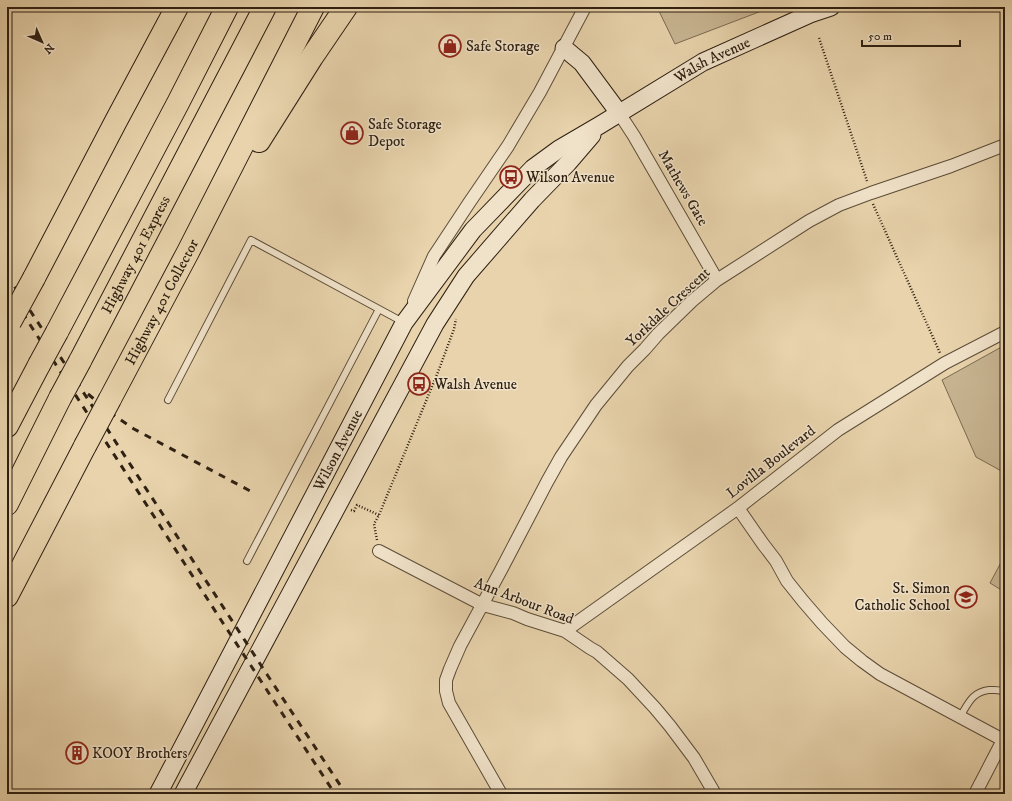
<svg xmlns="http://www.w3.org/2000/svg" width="1012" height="801" font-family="'IM FELL DW Pica',serif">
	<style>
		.green { fill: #c8b592; stroke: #7b6a52 }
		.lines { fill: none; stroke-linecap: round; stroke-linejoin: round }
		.service-casing { stroke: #5c4d38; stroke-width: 8 }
		.minor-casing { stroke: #5c4d38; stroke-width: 14 }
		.secondary-casing { stroke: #2e2012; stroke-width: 19 }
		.motorway-casing { stroke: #2e2012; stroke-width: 24 }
		.path { stroke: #2e2012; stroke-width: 2.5; stroke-dasharray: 1 2; stroke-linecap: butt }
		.service { stroke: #f0e2c9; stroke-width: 6 }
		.minor { stroke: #f0e2c9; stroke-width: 12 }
		.secondary { stroke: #f0e2c9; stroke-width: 17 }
		.motorway { stroke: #e8d3ac; stroke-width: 22 }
		.rail { stroke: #2e2012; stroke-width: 3; stroke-dasharray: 7 7; stroke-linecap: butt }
		.motorway-bridge-casing { stroke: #2e2012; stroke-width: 24; stroke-linecap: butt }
		.motorway-bridge { stroke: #e8d3ac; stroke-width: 22 }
		.labels { text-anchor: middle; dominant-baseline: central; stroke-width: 3; stroke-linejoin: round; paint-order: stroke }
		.poi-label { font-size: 15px; fill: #2e2012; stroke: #f0e2c9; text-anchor: start }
		.street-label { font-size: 15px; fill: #2e2012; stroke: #f0e2c9 }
	</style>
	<rect width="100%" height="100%" fill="#e8d3ac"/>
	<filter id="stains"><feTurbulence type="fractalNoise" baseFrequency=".005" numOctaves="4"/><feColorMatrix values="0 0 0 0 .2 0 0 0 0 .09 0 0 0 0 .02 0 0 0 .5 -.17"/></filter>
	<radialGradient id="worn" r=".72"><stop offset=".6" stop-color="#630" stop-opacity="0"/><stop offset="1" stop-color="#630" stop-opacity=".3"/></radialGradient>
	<!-- green -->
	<path class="green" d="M657,7H772L675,44Z
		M1005,345V473L976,457L942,380Z
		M1005,555V586L1003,591L990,583Z"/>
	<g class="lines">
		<!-- service casing -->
		<g class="service-casing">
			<path id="service" d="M168,400L251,240L403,322
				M247,561L379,309
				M960,717C968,704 972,692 989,690C996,690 999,689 1005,692"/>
		</g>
		<!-- minor casing -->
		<g class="minor-casing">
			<path id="minor" d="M619,113L634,136L717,280
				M414,301L434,256L469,203L508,146L540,92L585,7
				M738,508L763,544L776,561L787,581L803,601L822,623L845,647L862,661L880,674L1005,741
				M379,551L483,605L513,613L527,619L565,631L590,648L597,652L628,679L655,708L670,726L694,758L715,794
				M565,631L738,508L838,430L945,363L1005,332
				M501,794L449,703L446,691V680L450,669L460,646L501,570L547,482L561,457L596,405L628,366L645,349L658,334L692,301L717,280L809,221L839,205L871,193L951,166L1005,145
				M975,794L1003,740"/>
		</g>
		<!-- secondary casing -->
		<g class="secondary-casing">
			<g id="secondary">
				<path d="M564,48L582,63L619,113"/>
				<path id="s1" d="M158,794L404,323L473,230L533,168L559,149L600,125L703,62L810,14L831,7"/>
				<path d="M183,794L435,324L466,276L532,200L568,163L592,135"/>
			</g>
		</g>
		<!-- motorway casing -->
		<g class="motorway-casing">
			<g id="motorway">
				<path d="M259,141L312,57L346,7"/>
				<path d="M34,278L116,121L177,7"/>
				<path d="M57,332L178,103L227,7"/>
				<path id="s2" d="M80,361L265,7"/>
				<path id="s3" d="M110,399L188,252L313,7"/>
				<path d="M7,426L39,365"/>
				<path d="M7,504L60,398"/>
				<path d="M7,596L85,446"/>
			</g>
		</g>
		<!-- path -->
		<path class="path" d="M819,38L867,181
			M873,204L940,353
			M351,510L354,511L357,505L379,515
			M377,540L374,524L379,515L438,372L454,329L456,319"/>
		<!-- service -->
		<use href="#service" class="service"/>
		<!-- minor -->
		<use href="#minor" class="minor"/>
		<!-- secondary -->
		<use href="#secondary" class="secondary"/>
		<!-- motorway -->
		<use href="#motorway" class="motorway"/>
		<!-- rail -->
		<path class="rail" d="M7,275L268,676L346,794
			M7,289L221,620L335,794
			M88,394L112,414L134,429L254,493"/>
		<!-- motorway-bridge casing -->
		<g class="motorway-bridge-casing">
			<path id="motorway-bridge" d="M10,322L34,278
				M39,365L57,332
				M60,398L80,361
				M85,446L110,399"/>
		</g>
		<!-- motorway-bridge -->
		<use href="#motorway-bridge" class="motorway-bridge"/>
	</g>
	<!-- icons -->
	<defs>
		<g id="shop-ring" transform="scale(1.15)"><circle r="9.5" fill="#f0e2c9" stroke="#8f2418" stroke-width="1.5"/><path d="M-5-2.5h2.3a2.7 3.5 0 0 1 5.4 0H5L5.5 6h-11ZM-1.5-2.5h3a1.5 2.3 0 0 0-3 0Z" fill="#8f2418"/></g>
		<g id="bus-ring" transform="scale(1.15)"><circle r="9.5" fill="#f0e2c9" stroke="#8f2418" stroke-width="1.5"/><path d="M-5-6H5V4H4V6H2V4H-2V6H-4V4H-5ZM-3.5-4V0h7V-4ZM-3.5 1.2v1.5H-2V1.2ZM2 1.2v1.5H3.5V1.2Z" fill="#8f2418"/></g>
		<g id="school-ring" transform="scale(1.15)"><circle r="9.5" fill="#f0e2c9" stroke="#8f2418" stroke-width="1.5"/><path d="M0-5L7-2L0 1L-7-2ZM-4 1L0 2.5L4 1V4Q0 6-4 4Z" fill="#8f2418"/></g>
		<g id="building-ring" transform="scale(1.15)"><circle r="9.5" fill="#f0e2c9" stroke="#8f2418" stroke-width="1.5"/><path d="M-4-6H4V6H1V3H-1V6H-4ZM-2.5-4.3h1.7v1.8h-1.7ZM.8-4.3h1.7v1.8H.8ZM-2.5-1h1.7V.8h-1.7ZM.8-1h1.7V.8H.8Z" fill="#8f2418"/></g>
	</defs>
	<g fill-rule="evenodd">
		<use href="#shop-ring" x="450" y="46"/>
		<use href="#shop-ring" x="352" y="133"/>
		<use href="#bus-ring" x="511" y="177"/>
		<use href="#bus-ring" x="419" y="384"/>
		<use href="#school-ring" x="966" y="597"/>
		<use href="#building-ring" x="77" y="753"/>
	</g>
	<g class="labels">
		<!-- poi labels -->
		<g class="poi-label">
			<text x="466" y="46">Safe Storage</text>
			<text x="368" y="124">Safe Storage<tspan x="368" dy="17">Depot</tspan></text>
			<text x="526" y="177">Wilson Avenue</text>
			<text x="434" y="384">Walsh Avenue</text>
			<text x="950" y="588" text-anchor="end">St. Simon<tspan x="950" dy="17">Catholic School</tspan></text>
			<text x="92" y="753">KOOY Brothers</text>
		</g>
		<!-- street labels -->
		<g class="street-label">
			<text stroke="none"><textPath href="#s1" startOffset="943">Walsh Avenue</textPath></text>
			<text transform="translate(683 188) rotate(60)">Mathews Gate</text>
			<text stroke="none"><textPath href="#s2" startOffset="120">Highway 401 Express</textPath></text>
			<text stroke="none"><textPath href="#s3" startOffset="110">Highway 401 Collector</textPath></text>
			<text transform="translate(668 307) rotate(-43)">Yorkdale Crescent</text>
			<text stroke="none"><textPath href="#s1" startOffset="388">Wilson Avenue</textPath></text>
			<text transform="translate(771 462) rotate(-38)">Lovilla Boulevard</text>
			<text transform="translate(524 601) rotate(21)">Ann Arbour Road</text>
		</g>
	</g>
	<!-- margin -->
	<rect width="1012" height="801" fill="none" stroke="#e8d3ac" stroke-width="24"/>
	<rect x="8" y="8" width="996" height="785" fill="none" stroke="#2e2012" stroke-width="2"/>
	<rect x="12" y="12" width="988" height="777" fill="none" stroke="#2e2012"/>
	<!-- north arrow -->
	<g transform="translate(42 42) rotate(135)" stroke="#f0e2c9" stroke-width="3" paint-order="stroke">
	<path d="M0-3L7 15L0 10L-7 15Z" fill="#2e2012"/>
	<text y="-6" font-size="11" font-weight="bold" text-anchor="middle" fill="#2e2012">N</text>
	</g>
	<!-- scale -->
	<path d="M862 40v6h98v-6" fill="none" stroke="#2e2012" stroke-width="2"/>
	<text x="868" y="40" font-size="12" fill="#2e2012" stroke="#f0e2c9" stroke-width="3" paint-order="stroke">50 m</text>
	<rect width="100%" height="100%" filter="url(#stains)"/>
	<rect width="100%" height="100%" fill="url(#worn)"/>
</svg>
